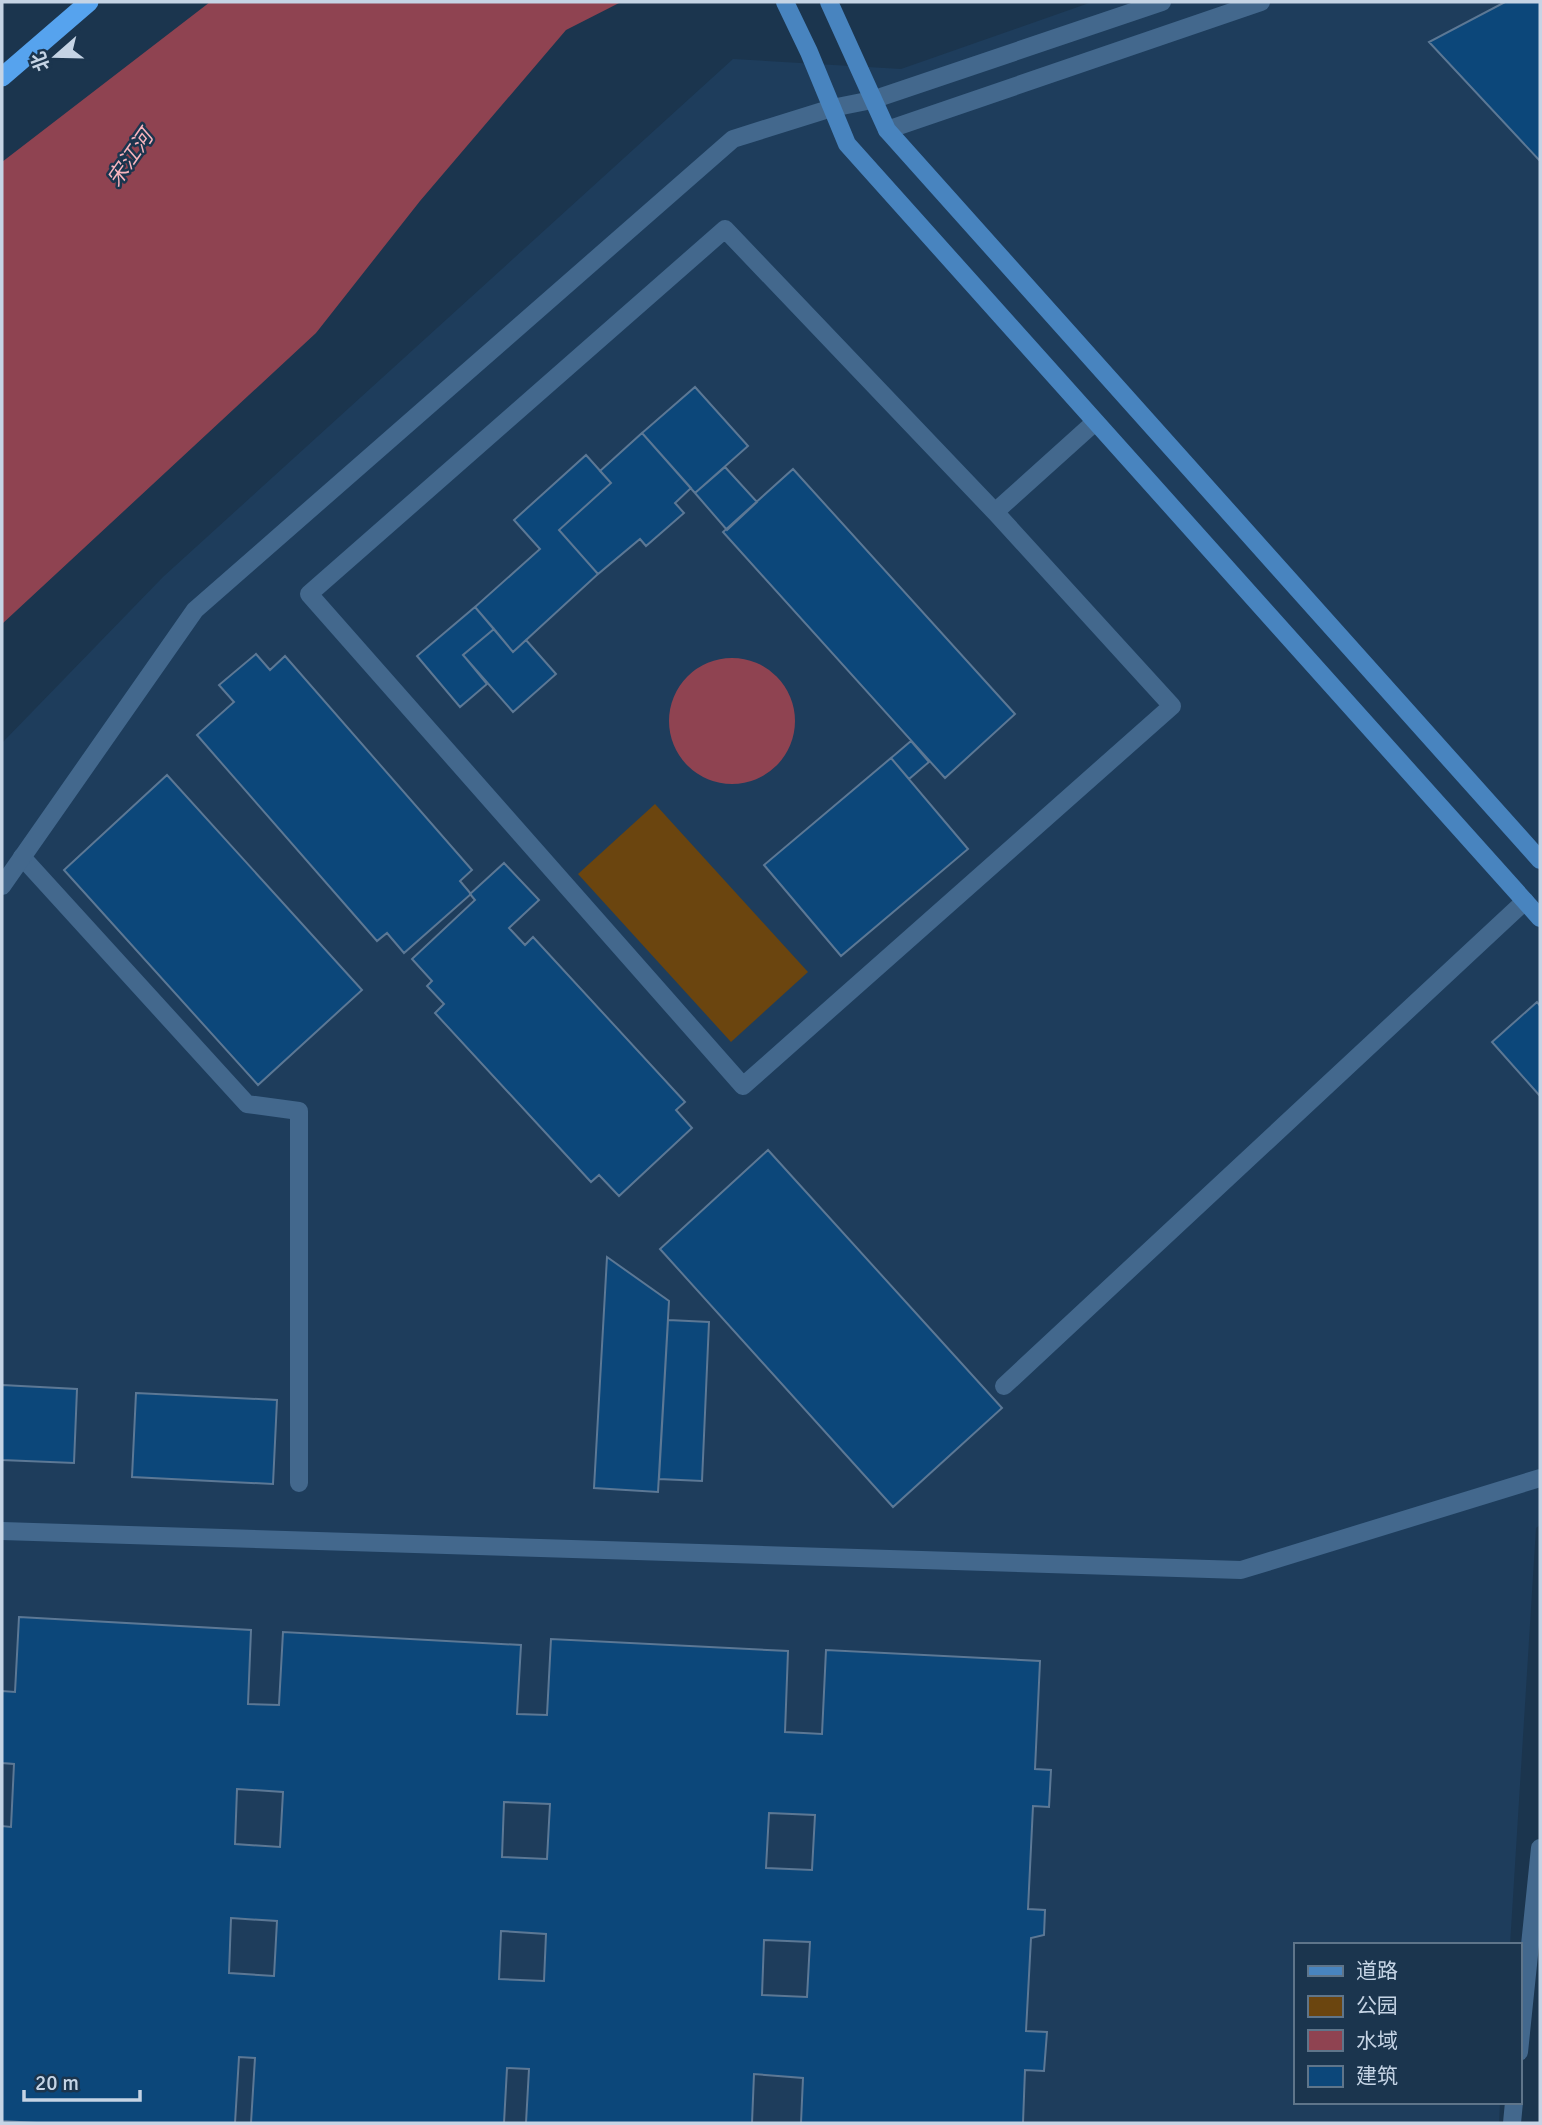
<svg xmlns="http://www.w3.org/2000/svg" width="1542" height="2125" font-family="Signika,'Noto Sans SC',sans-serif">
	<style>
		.built { fill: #1e3d5c }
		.green { fill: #6b450f }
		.water { fill: #8f4351 }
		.building { fill: #0c477a; stroke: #5c7895; stroke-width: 2; fill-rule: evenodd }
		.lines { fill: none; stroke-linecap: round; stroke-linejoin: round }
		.service { stroke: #43688d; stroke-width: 18 }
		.minor { stroke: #43688d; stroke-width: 18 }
		.tertiary { stroke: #43688d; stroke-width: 18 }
		.secondary { stroke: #4884bf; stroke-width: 18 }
		.trunk { stroke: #56a3ee; stroke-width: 19 }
		.labels { text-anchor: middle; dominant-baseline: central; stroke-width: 5; stroke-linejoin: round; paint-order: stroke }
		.water-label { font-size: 21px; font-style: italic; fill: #f8b4bd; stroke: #1b354e }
	</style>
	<rect width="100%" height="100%" fill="#1b354e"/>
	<!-- built -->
	<path class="built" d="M1092,2H1540V1525L1536,1528L1510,1945H1295V2102H1500L1499,2123H2V743L163,577L733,59L901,69Z"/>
	<!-- green -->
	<path class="green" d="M655,804L808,972L731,1042L578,874Z"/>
	<!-- water -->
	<path class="water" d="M210,2H621L566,30L420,201L316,333L2,624V162Z
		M669 721a63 63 0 1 1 126 0a63 63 0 1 1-126 0Z"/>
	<!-- building -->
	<path class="building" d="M1505,2H1540V161L1429,42Z
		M695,387L748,446L695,493L642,433Z
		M642,433L691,488L675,503L684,513L646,546L640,539L598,574L559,530L611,483L600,471Z
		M586,455L611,483L559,530L598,574L513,652L475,607L540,549L514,520Z
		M725,467L757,502L727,530L695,493Z
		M793,469L1015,714L945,778L723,532Z
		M475,607L494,629L463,655L487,684L460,707L417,656Z
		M494,629L513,652L526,640L556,674L513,712L463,655Z
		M256,654L270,670L285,656L472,870L460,881L471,894L404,953L387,933L377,941L197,735L234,702L219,685Z
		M911,741L929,762L909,779L891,758Z
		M891,758L968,849L841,956L764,865Z
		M167,775L362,990L258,1085L64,870Z
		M504,863L539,900L509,928L525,945L533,937L685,1102L676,1110L692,1128L619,1196L599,1175L591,1182L435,1013L444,1004L427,986L432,981L412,959L475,900L470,894Z
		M1537,1002L1540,1006V1096L1492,1042Z
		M768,1150L1002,1408L893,1507L660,1249Z
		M607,1257L669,1301L658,1492L594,1488Z
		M668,1320L709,1322L702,1481L659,1479Z
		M2,1385L77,1389L74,1463L2,1460Z
		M136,1393L277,1400L273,1484L132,1477Z
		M19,1617L251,1630L248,1704L279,1705L283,1632L521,1645L517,1714L547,1715L551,1639L788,1651L785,1732L822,1734L826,1650L1040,1661L1035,1769L1051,1770L1049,1807L1033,1806L1028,1909L1045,1910L1044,1935L1031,1938L1026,2031L1047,2032L1044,2071L1025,2070L1023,2123H801L803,2078L754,2074L752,2123H526L529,2069L507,2068L504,2123H251L255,2058L239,2057L235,2123H37L2,2121V1826L11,1827L14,1764L2,1763V1691L15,1692ZM237,1789L283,1792L280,1847L235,1844ZM504,1802L550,1804L547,1859L502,1857ZM769,1813L815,1815L812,1870L766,1868ZM231,1918L277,1921L274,1976L229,1973ZM501,1931L546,1934L544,1981L499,1979ZM764,1940L810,1942L807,1997L762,1995Z"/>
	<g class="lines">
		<!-- service -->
		<path class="service" d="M995,512L1172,706L743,1086L309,594L725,229L995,512L1095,422
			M22,857L247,1104L299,1111V1483
			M1004,1386L1525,901"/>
		<!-- minor -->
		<path class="minor" d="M1519,2052L1540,1848
			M1512,2123L1514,2102"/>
		<!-- tertiary -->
		<path class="tertiary" d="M887,130L1261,2
			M2,886L195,610L733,139L832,108L872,100L1162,2
			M2,1531L1241,1570L1540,1478"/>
		<!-- secondary -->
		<path class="secondary" d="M785,2L809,52L847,144L1540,918
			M829,2L887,130L1540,860"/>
		<!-- trunk -->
		<path class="trunk" d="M2,77L89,2"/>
	</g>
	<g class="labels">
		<!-- water labels -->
		<g class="water-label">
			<text transform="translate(130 158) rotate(-55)">宋江河</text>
		</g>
	</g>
	<!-- border -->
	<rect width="1542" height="2125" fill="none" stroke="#c5d4e5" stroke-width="7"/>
	<!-- legend -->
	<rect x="1294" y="1943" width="228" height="161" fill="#1b354e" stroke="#5f758a" stroke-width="2"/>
	<rect x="1308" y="1966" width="35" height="10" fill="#4884bf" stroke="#5f758a" stroke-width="2"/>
	<text x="1356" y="1978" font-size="21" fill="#c5d4e5">道路</text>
	<rect x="1308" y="1996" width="35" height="21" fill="#6b450f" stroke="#5f758a" stroke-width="2"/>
	<text x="1356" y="2013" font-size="21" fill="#c5d4e5">公园</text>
	<rect x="1308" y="2030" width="35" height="21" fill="#8f4351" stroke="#5f758a" stroke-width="2"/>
	<text x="1356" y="2048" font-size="21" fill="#c5d4e5">水域</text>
	<rect x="1308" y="2066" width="35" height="21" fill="#0c477a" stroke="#5f758a" stroke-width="2"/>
	<text x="1356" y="2083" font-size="21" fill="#c5d4e5">建筑</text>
	<!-- north arrow -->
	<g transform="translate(56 56) rotate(250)" stroke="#1b354e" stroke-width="5" paint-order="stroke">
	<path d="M0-5L12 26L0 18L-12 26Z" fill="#c5d4e5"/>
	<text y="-10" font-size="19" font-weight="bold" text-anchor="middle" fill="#c5d4e5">北</text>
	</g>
	<!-- scale -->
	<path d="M24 2090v10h116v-10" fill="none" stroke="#c5d4e5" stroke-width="3.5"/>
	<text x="35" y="2090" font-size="21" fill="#c5d4e5" stroke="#1b354e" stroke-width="5" paint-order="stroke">20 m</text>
</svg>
